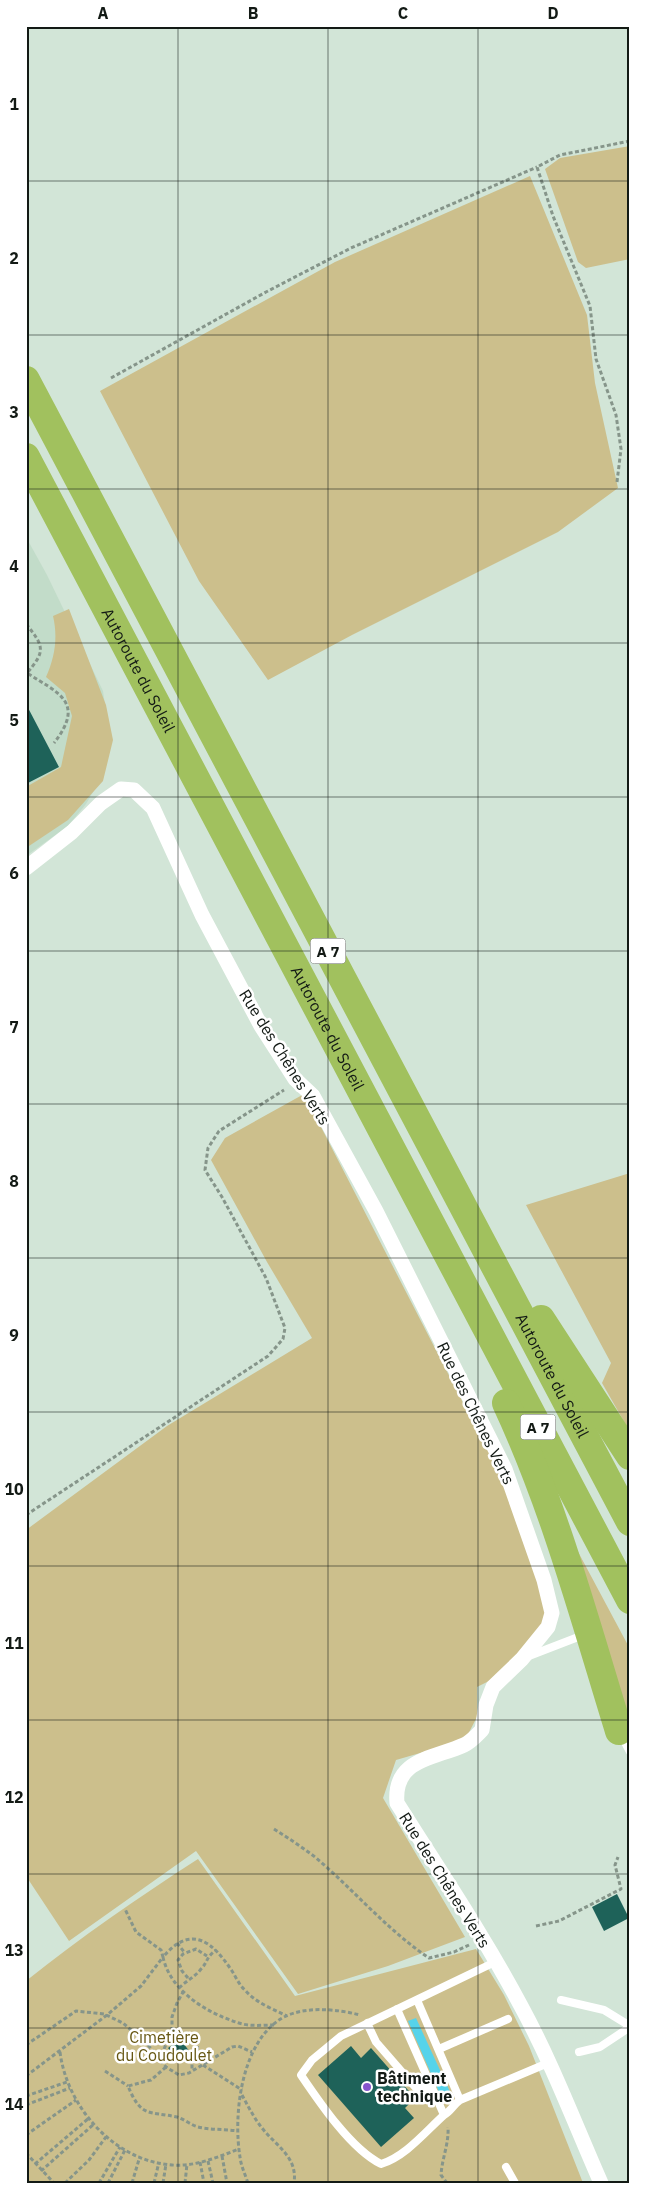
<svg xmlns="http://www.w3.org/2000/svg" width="656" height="2209" font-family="'IBM Plex Sans',sans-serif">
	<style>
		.built { fill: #c2dcc9 }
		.green { fill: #ccbf8c }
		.water { fill: #56d3ea }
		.building { fill: #1e6259 }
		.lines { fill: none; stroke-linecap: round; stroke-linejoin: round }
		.path { stroke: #86958a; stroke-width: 3; stroke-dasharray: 4 2.5; stroke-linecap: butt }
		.service { stroke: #fff; stroke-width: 8 }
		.minor { stroke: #fff; stroke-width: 15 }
		.motorway { stroke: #a1c15e; stroke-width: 28 }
		.grid { fill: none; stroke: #131a15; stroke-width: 1; stroke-opacity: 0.55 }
		.poi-dot { fill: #8654cd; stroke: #fff; stroke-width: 2 }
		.labels { text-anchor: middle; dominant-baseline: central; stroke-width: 5; stroke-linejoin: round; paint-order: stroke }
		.shield { fill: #fff; stroke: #5a5f5b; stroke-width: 1 }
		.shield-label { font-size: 15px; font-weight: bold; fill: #131a15 }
		.street-label { font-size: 16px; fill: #131a15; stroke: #fff }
		.park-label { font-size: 16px; fill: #665611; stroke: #fff }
		.poi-label { font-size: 16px; font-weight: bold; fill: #131a15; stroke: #fff; text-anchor: start }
		.neatline { fill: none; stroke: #131a15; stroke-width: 2 }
		.grid-label { font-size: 16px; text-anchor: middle; font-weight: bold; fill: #131a15 }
	</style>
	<rect width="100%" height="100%" fill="#d2e5d7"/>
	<!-- built -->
	<path class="built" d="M26,537L47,575L103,691L110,740L100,780L86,804L68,826L26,856Z"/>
	<!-- green -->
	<path class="green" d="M630,146V259L586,268L578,262L545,169L560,158Z
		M530,176L587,315L595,383L618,488L558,532L352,635L268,680L199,581L100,391L335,262Z
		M69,609L106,705L113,740L103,781L68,820L26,848V787L61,767L72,716L65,693L46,677C55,657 58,637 53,616Z
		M304,1094L473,1422L502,1472L553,1627L527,1662L477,1687V1717L465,1740L396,1760L383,1798L465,1937L388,1966L298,1994L196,1851L69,1941L26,1876V1530L167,1426L312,1338L267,1262L211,1160L225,1138Z
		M630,1173V1432L602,1383L611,1363L526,1205Z
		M568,1533L630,1649V1724Z
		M198,1859L295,1996L476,1949L504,1995L529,2046L583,2183H26V1981C81,1937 139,1897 198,1859Z"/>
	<!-- water -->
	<path class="water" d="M416,2018L451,2094V2099L443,2101L408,2021Z"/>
	<!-- building -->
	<path class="building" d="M26,704L59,767L26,784Z
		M617,1894L629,1918L604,1931L592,1907Z
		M180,2039L190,2052L178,2061L168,2048Z
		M351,2046L361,2058L371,2048L415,2098L405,2108L414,2118L381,2147L318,2075Z"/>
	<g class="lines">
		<!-- path -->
		<path class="path" d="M111,378L266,292L351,248L537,167
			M617,482L621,449L616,415L596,359L590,306L553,216L537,167L560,155L630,141
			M26,624C44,646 46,651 27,673C58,693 86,702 54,743
			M26,1515L268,1356L283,1339L285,1328L266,1278L222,1197L205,1170L208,1148L219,1131L284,1090
			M274,1829C288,1838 302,1847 315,1857C354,1890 386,1929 429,1958L454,1952L469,1945
			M536,1926L559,1921L621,1889L615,1865L618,1857
			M177,1943L185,1953
			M188,1978L182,1971L178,1960L183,1954L196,1949L207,1956
			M179,1988C186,1981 195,1977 201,1969C208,1962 206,1957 216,1950
			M274,2025C262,2025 248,2027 236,2022C205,2012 170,1990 163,1957C191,1924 212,1941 232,1971C236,1977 239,1985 245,1990C256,2003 273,2009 287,2016
			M172,2030C190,2032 206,2041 192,2059V2071
			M26,2045L76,2011L104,2014L123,2023L148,2045L166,2067L179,2075L189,2073L232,2047L238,2046L252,2052
			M60,2052C67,2107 114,2161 172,2165C195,2167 218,2157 239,2149
			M159,2061L172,2030V2017L177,2003L183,1992
			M203,2065L242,2090
			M166,2067L151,2080L128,2086C141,2118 149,2111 177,2117C184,2119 191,2125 198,2127C211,2130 225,2129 238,2131
			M105,2071L128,2086
			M26,2076L107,2015L141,1986L163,1957L161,1950L136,1932L125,1909
			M242,2095C248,2106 254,2118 262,2128C276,2146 298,2157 294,2183
			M26,2096L67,2082
			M26,2099L28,2105
			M26,2105L70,2088
			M26,2135L76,2100
			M26,2153L54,2183
			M222,2156L227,2183
			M208,2161L213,2183
			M200,2162L204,2183
			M35,2164L89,2118
			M41,2171L94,2124
			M65,2183L89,2160L106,2137
			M99,2183L120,2147
			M108,2183L125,2150
			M132,2183L140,2156
			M154,2183L159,2162
			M163,2183L166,2164
			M185,2183L187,2164
			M248,2183C245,2174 241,2166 240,2157C233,2115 241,2040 284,2017C306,2006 337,2009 360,2015
			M447,2183L441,2175C442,2158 449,2144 448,2127"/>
		<!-- service -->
		<path class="service" d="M529,1656L586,1634
			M621,1735L630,1752
			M417,2000L460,2100L548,2063
			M561,2000L604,2010L630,2026
			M397,2009L444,2115
			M367,2023L376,2042L416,2088L420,2090L432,2086
			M439,2049L508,2019
			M579,2052L600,2047L630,2027
			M460,2100C453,2105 451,2111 444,2115C425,2132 406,2156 381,2164C351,2149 320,2103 301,2075L312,2060L341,2036L495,1962
			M506,2167L515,2183"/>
		<!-- minor -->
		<path class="minor" d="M26,868L72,832L101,803L121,789L134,790L153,808L202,915L261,1026L295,1079L313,1096L376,1211L505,1469L544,1580L552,1613L548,1627L522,1659L493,1687L486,1705L482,1730C477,1735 471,1742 464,1745C433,1759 393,1759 397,1803C439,1870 484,1936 521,2006C552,2063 575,2124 601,2183"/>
		<!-- motorway -->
		<g class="motorway">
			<path id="s1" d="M26,380L630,1522"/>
			<path id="s2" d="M26,457L630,1600"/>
			<path d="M541,1319L630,1456"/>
			<path d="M506,1403C555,1508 585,1621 619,1731"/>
		</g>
	</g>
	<!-- grid -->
	<path class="grid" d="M178,26V2183M328,26V2183M478,26V2183M26,181H630M26,335H630M26,489H630M26,643H630M26,797H630M26,951H630M26,1104H630M26,1258H630M26,1412H630M26,1566H630M26,1720H630M26,1874H630M26,2028H630"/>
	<!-- markers -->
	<circle class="poi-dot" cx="367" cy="2087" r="5"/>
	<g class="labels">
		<!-- shield labels -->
		<g class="shield">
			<rect x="310.5" y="938.5" width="35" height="25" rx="4"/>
			<rect x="520.5" y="1414.5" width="35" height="25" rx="4"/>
		</g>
		<g class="shield-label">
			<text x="328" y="951">A 7</text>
			<text x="538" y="1427">A 7</text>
		</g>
		<!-- street labels -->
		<g class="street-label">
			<text stroke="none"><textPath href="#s2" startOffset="241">Autoroute du Soleil</textPath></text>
			<text stroke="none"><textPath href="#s2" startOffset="646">Autoroute du Soleil</textPath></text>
			<text transform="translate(285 1057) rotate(58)">Rue des Chênes Verts</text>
			<text stroke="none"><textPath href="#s1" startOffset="1126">Autoroute du Soleil</textPath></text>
			<text transform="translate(476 1413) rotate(64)">Rue des Chênes Verts</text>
			<text transform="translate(445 1880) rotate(58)">Rue des Chênes Verts</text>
		</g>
		<!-- park labels -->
		<g class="park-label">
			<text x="164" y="2037">Cimetière<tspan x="164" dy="18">du Coudoulet</tspan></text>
		</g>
		<!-- poi labels -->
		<g class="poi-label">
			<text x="377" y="2078">Bâtiment<tspan x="377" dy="18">technique</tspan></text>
		</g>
	</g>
	<!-- border -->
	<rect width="656" height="2209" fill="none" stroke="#ffffff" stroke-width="55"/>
	<rect x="28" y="28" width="600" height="2154" class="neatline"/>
	<g class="grid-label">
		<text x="103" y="19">A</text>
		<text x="253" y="19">B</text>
		<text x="403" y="19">C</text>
		<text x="553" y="19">D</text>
		<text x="14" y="110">1</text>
		<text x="14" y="264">2</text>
		<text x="14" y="418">3</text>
		<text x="14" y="572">4</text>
		<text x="14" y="726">5</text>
		<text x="14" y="879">6</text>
		<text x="14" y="1033">7</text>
		<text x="14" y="1187">8</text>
		<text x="14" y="1341">9</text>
		<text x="14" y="1495">10</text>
		<text x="14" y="1649">11</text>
		<text x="14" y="1803">12</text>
		<text x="14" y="1956">13</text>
		<text x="14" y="2110">14</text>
	</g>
</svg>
